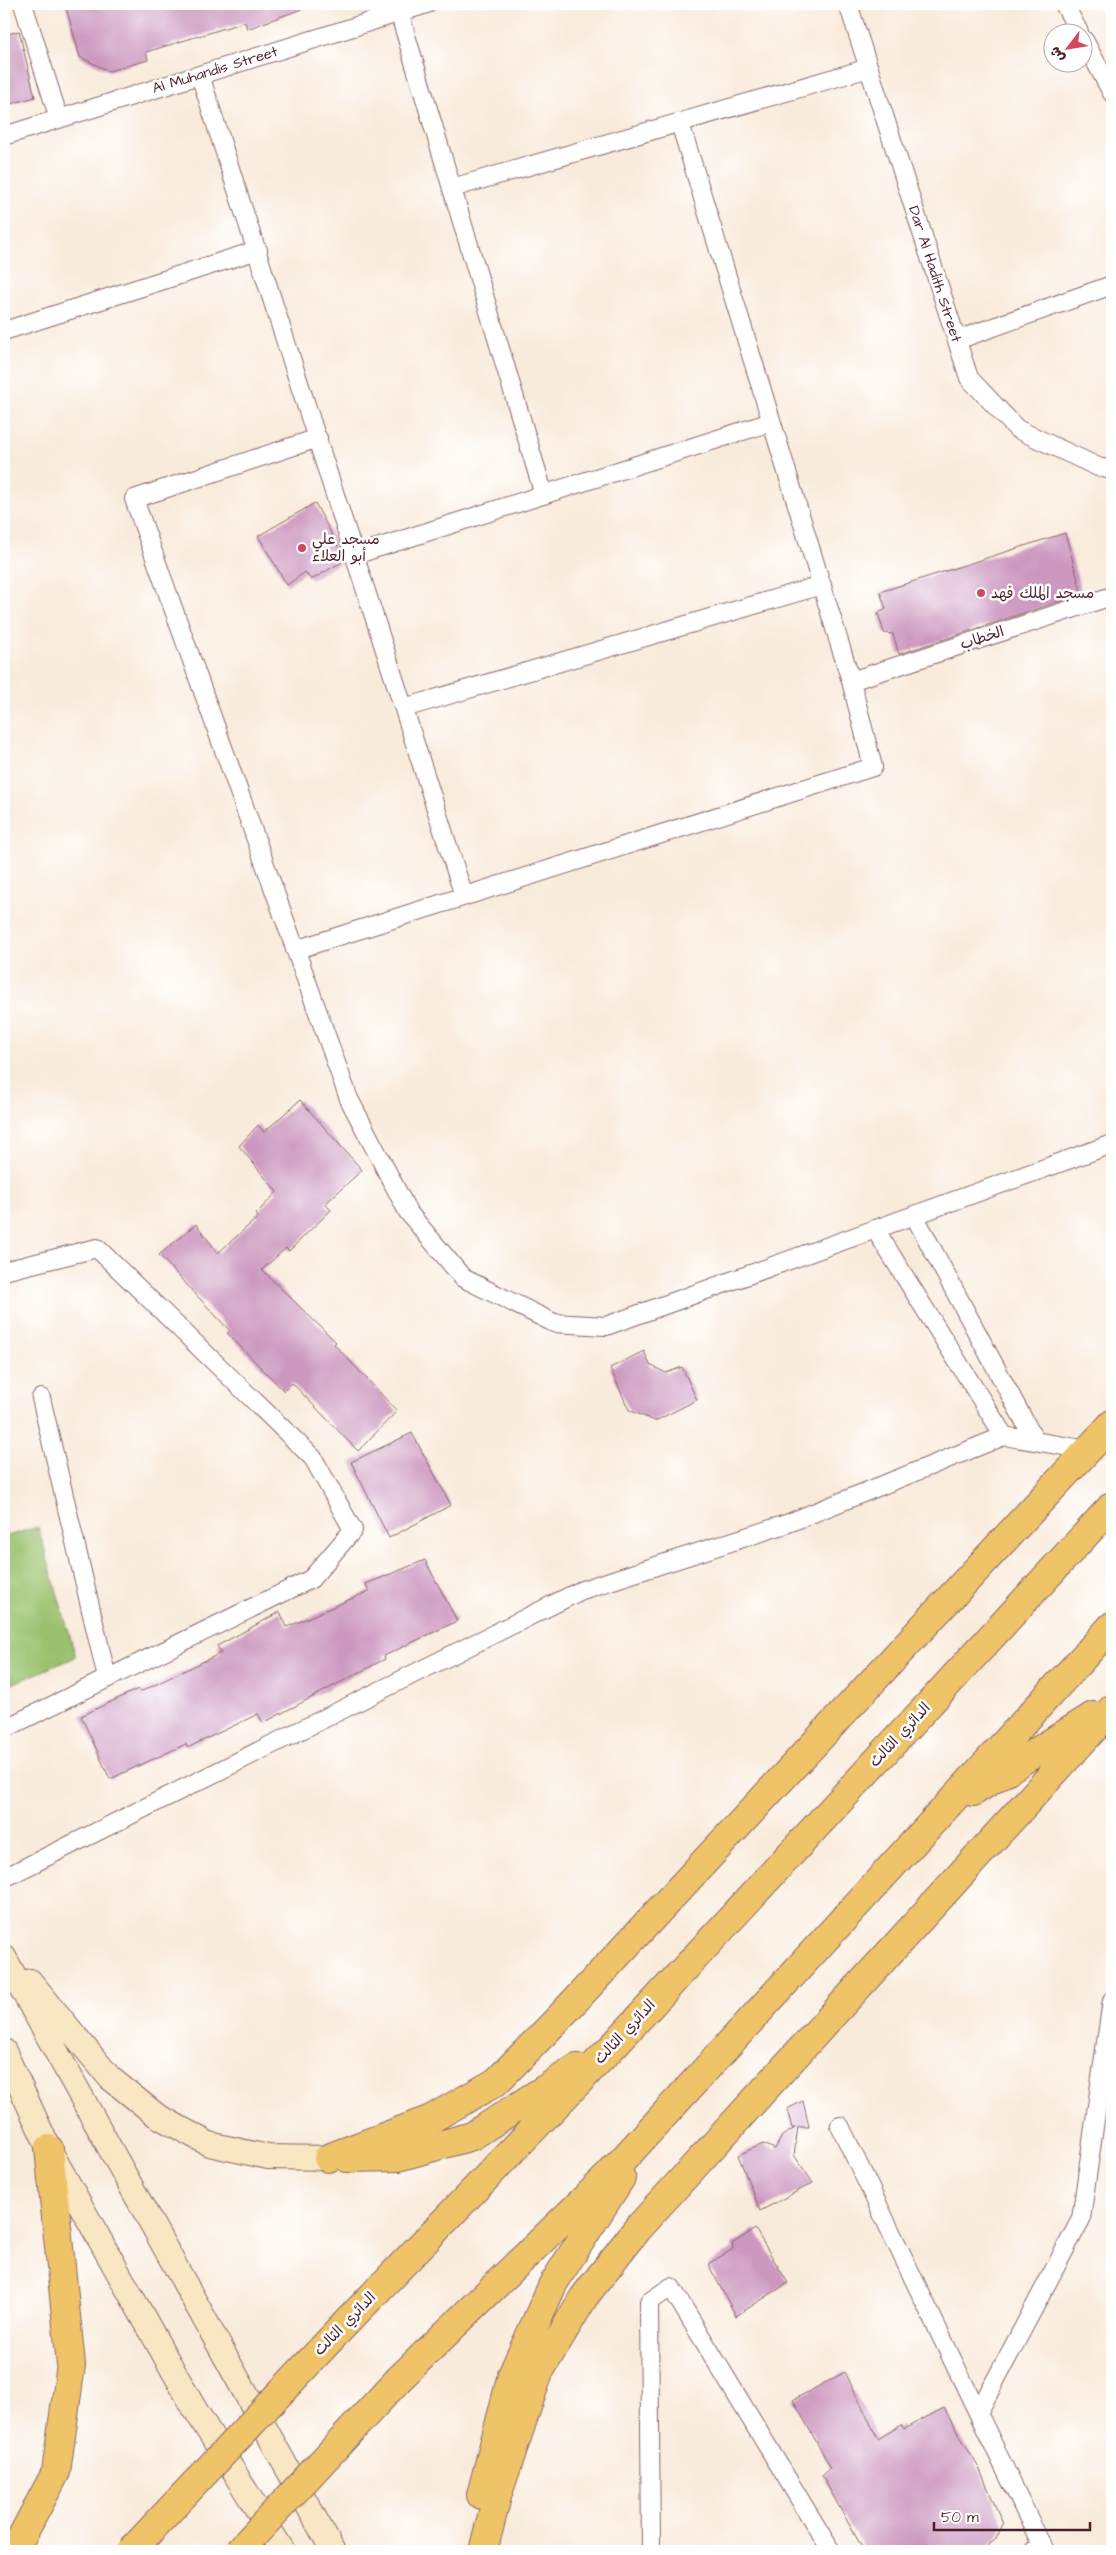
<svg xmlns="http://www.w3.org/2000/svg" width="1116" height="2555" font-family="'Architects Daughter','Playpen Sans Arabic',sans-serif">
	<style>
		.green { fill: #9ac16d; stroke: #72704c }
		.building { fill: #cc98c0 }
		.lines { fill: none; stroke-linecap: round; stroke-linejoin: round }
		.street-casing { stroke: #876669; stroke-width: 20 }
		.secondary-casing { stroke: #876669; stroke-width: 26 }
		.highway-casing { stroke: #876669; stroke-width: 30 }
		.street { stroke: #fff; stroke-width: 18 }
		.secondary { stroke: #f9e7c3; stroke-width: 24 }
		.highway { stroke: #efc469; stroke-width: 28 }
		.highway-bridge-casing { stroke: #876669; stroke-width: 30; stroke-linecap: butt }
		.highway-bridge { stroke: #efc469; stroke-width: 28 }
		.poi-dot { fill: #d1495b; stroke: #fff; stroke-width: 2 }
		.labels { text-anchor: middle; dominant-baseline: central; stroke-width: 5; stroke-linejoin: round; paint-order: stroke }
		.street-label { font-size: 15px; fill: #4a1f2b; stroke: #fff }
		.poi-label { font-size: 15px; fill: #4a1f2b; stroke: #fff; text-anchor: start }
	</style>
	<rect width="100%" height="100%" fill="#fff"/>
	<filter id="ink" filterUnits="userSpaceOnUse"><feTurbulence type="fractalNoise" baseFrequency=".02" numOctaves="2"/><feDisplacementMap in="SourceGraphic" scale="10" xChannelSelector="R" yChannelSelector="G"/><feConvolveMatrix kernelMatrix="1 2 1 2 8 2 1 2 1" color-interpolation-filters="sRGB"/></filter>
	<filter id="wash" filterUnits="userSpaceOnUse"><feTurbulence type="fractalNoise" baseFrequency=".0096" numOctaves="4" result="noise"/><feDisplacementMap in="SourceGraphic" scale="20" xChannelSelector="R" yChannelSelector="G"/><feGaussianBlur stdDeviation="1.12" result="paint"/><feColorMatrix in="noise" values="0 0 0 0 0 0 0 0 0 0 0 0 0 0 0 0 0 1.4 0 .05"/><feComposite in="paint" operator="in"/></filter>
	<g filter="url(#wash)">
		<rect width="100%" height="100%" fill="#f9ebdb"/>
		<!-- green -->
		<path class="green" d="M38,1527L76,1657L5,1687L4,1537Z"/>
		<g id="blocks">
			<!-- building -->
			<path class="building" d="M65,4H310V6L247,29L245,22L146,52L148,60L109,71L80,57Z
				M19,31L35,97L4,106V35Z
				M315,503L345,560L311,580L305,572L287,585L258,536Z
				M1065,533L1082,594L899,654L893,634L884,633L878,613L886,609L880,592Z
				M300,1100L362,1170L325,1204L331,1210L289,1251L286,1248L262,1270L336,1342L334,1344L397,1411L358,1451L292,1383L284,1391L227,1333L230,1331L159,1255L196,1224L218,1253L258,1217L256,1214L277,1192L239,1146L258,1125L264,1132Z
				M644,1351L650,1365L666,1373L682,1367L697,1400L655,1421L629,1410L610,1368Z
				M412,1433L451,1505L389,1538L351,1462Z
				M425,1560L457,1621L384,1656L385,1659L263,1723L258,1714L187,1748L186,1744L110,1779L81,1716L138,1689L140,1692L221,1653L217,1646L280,1612L287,1627L369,1591L366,1584Z
				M803,2101L809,2127H798L794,2155L813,2183L760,2211L738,2155L763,2144L775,2149L782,2136L795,2128H792L787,2109Z
				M755,2229L788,2283L736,2316L708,2264L733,2249L732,2244Z
				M845,2372L878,2439L901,2425L904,2429L944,2408L980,2470L1003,2524L996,2539L982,2551H864L822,2476L831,2468L793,2400Z"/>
		</g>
	</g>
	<g filter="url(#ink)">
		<use href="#blocks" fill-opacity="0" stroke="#876669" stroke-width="1"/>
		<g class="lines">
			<!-- street casing -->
			<g class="street-casing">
				<path id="street" d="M23,4L59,119
					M848,4L969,378L1017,429L1098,467L1112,470
					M1064,4L1079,32
					M399,12L544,495
					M1084,40L1112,93
					M200,75L464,896
					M4,136L427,4
					M452,188L869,68
					M4,331L258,250
					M957,340L1112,285
					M318,438L134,499L349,1099L408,1212L463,1278L554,1323L606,1326L1112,1144
					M355,555L771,422
					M851,681L1112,596
					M404,708L822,585
					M295,950L873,767L851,681L680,123
					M914,1215L1035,1441
					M875,1229L1004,1436
					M4,1271L97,1248L313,1458L353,1530L311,1579L4,1729
					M41,1398L107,1678
					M4,1878L582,1590L786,1524L1004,1436L1088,1450
					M840,2126L1042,2546L1033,2551
					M978,2413L1081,2219L1112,2000
					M651,2551L649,2302L671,2287L831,2551"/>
			</g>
			<!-- secondary casing -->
			<g class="secondary-casing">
				<path id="secondary" d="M4,1957L333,2551
					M30,1981L110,2078L156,2115L209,2144L268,2157L328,2158
					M4,2051L49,2149L193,2406L283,2551"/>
			</g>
			<!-- highway casing -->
			<g class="highway-casing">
				<path id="highway" d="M973,1792L1093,1716
					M328,2158L431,2119L496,2082L557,2020L1112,1424
					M347,2158L398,2157L472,2136L577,2068
					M346,2323L616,2043L1112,1506
					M399,2379L609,2175L1112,1626
					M481,2495L512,2375L553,2284L621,2178
					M14,2551L56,2472L71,2365L49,2149
					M483,2551L498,2493L539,2372L584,2297L637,2229L1112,1709"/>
			</g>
			<!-- street -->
			<use href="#street" class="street"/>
			<!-- secondary -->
			<use href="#secondary" class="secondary"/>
			<!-- highway -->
			<use href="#highway" class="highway"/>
			<!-- highway-bridge casing -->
			<g class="highway-bridge-casing">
				<path id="highway-bridge" d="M131,2551L346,2323
					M239,2551L399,2379"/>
			</g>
			<!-- highway-bridge -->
			<use href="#highway-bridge" class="highway-bridge"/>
		</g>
	</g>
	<!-- markers -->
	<g class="poi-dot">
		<circle cx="302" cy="548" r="5"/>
		<circle cx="981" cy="593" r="5"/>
	</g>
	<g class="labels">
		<!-- street labels -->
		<g class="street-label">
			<text transform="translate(215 70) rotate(-17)">Al Muhandis Street</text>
			<text transform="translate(935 274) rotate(72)">Dar Al Hadith Street</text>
			<text transform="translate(982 638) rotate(-18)">الخطاب</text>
			<text transform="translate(900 1735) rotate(-47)">الدائري الثالث</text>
			<text transform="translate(625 2032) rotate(-47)">الدائري الثالث</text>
			<text transform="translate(345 2324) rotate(-46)">الدائري الثالث</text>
		</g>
		<!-- poi labels -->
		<g class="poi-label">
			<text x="312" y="539">مسجد علي<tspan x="312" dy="17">أبو العلاء</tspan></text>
			<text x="991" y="593">مسجد الملك فهد</text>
		</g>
	</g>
	<!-- margin -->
	<rect width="1116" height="2555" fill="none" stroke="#fff" stroke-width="20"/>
	<!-- north arrow -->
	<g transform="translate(1068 48) rotate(239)"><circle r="24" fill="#ffffff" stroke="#b7a5aa"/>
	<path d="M0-4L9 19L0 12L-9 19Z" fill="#d1495b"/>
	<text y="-8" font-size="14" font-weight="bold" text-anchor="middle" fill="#4a1f2b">ش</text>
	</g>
	<!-- scale -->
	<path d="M934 2522v8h156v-8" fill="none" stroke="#4a1f2b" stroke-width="2.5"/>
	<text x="941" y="2522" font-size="15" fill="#4a1f2b" stroke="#ffffff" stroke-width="4" paint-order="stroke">50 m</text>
</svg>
